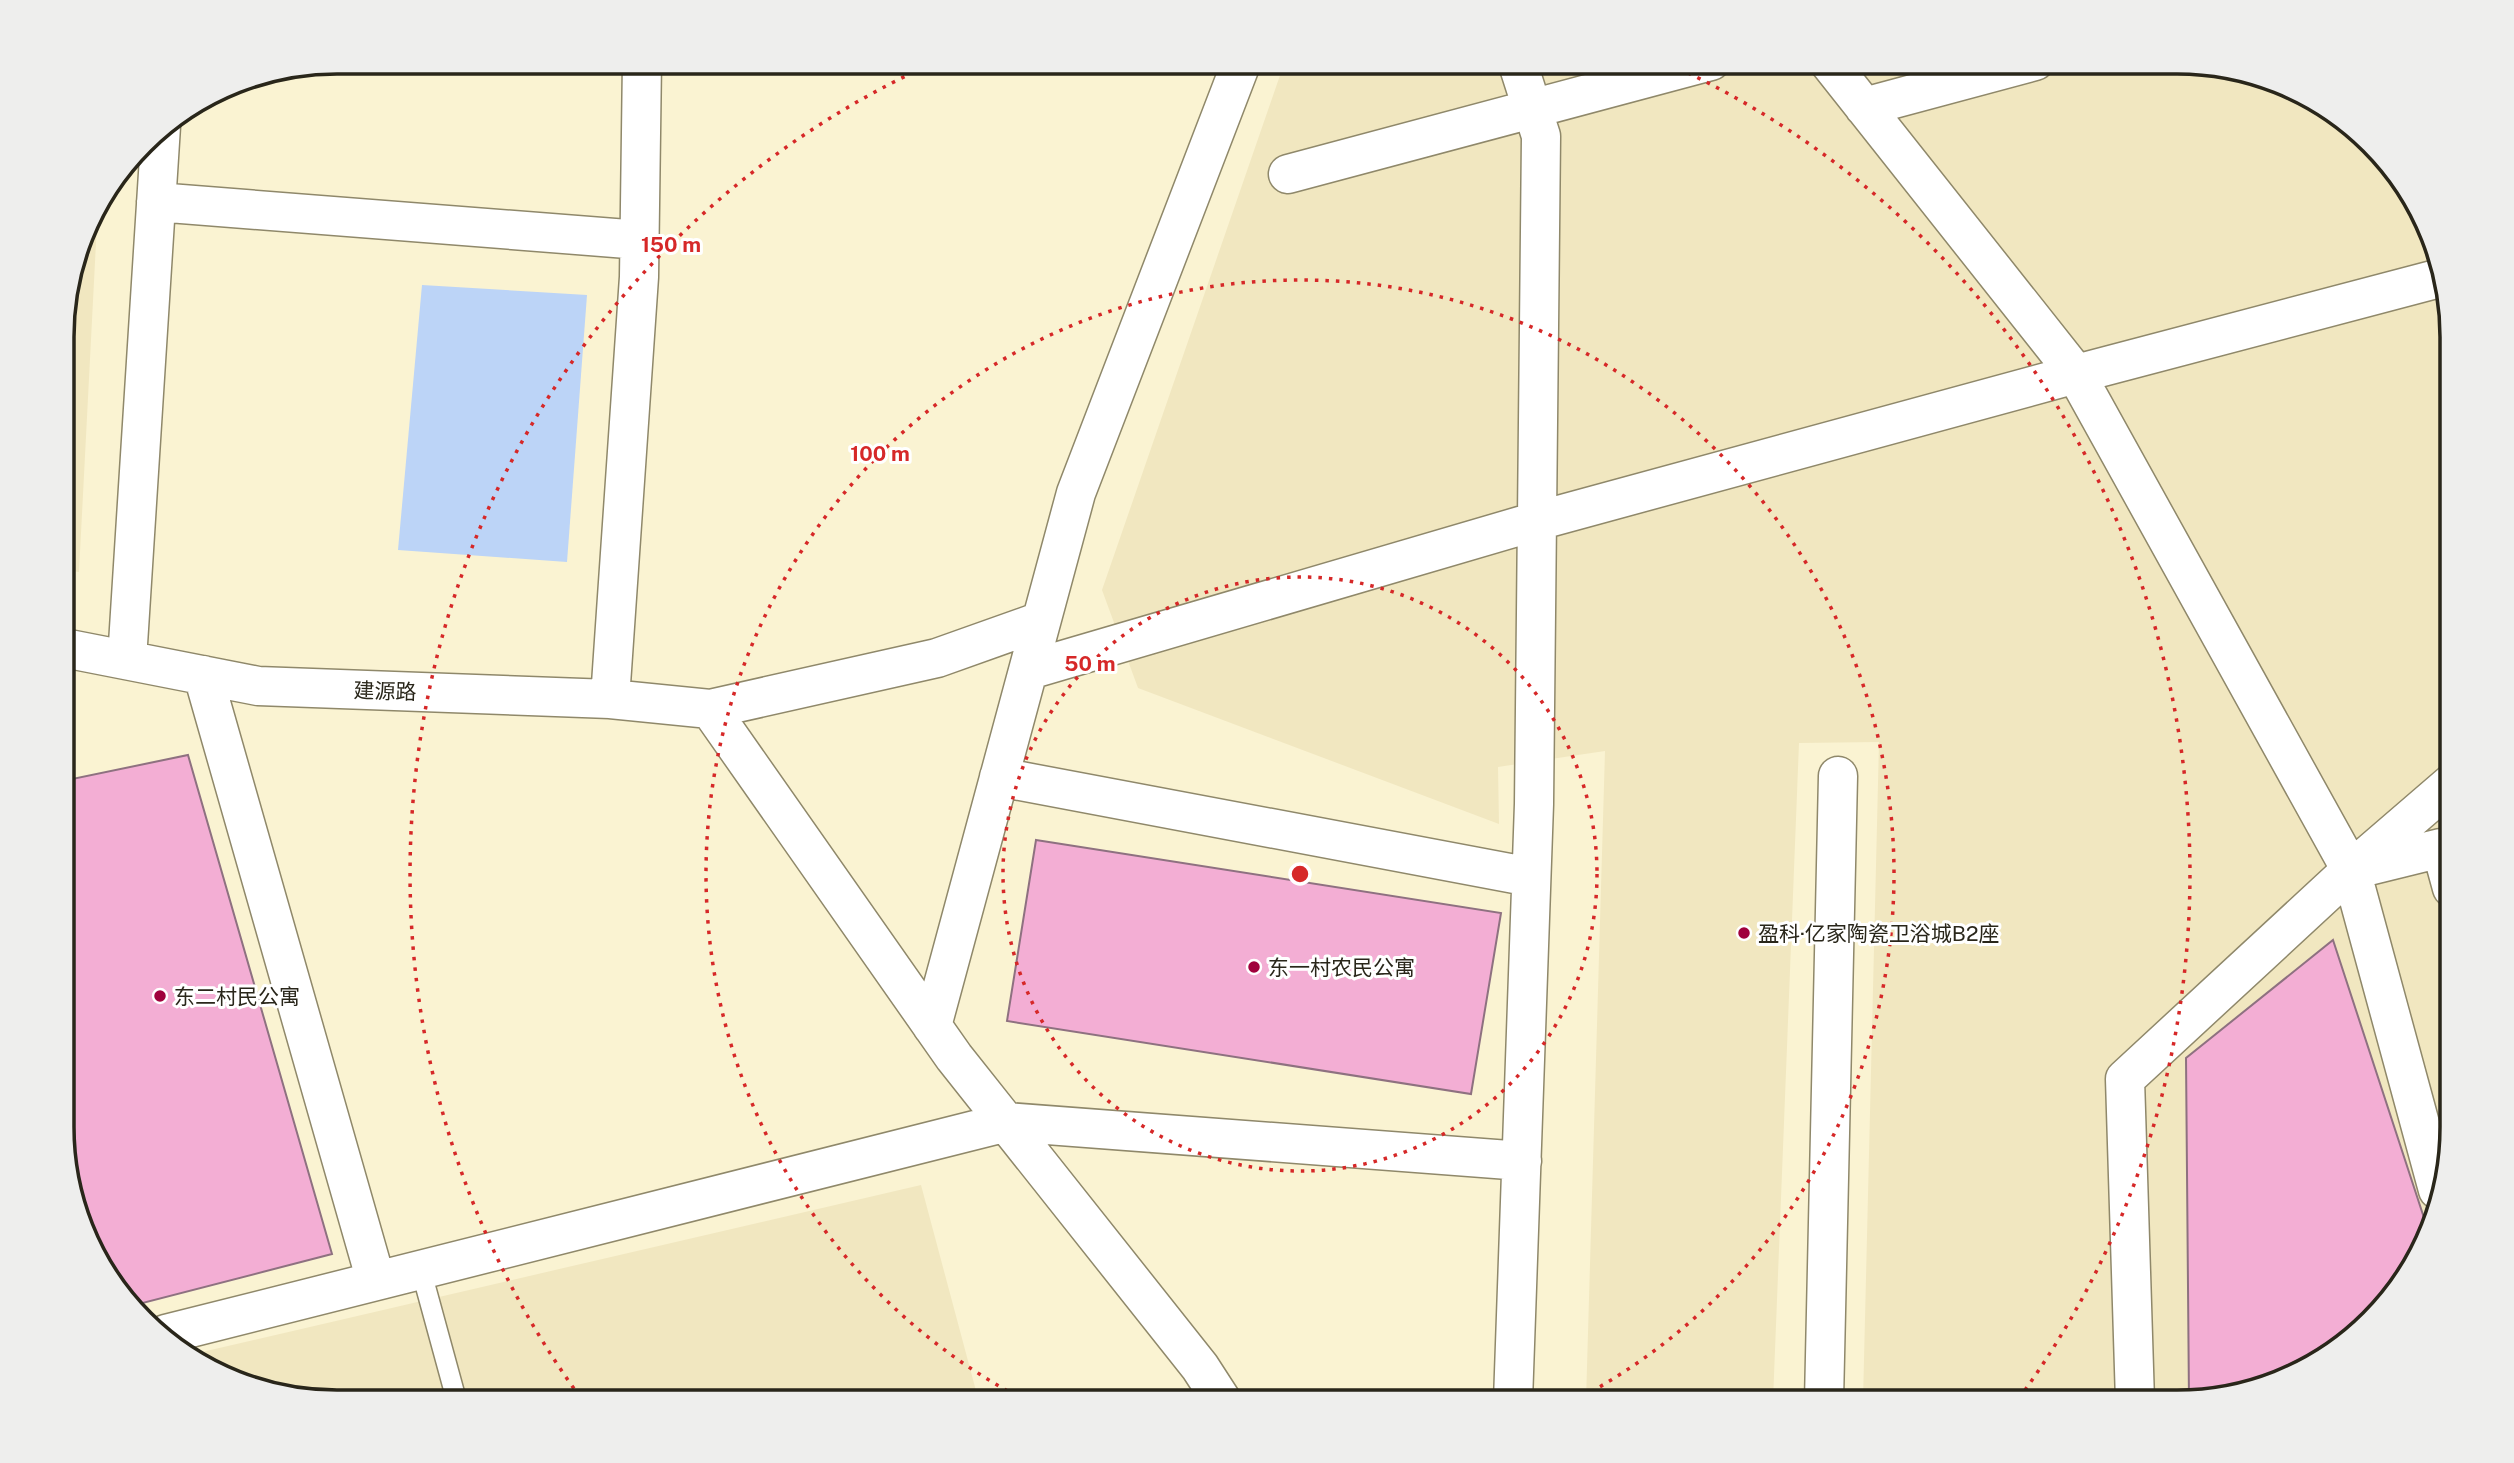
<svg xmlns="http://www.w3.org/2000/svg" width="2514" height="1463" font-family="'Public Sans','Noto Sans SC',sans-serif">
	<style>
		.built { fill: #f1e7c0 }
		.water { fill: #bcd4f7 }
		.building { fill: #f3aed4; stroke: #8e7180; stroke-width: 2 }
		.lines { fill: none; stroke-linecap: round; stroke-linejoin: round }
		.lane-casing { stroke: #8f886a; stroke-width: 22 }
		.street-casing { stroke: #8f886a; stroke-width: 41 }
		.lane { stroke: #fff; stroke-width: 19 }
		.street { stroke: #fff; stroke-width: 38 }
		.ring { fill: none; stroke: #d62828; stroke-width: 3.5; stroke-dasharray: 3.5 7 }
		.poi-dot { fill: #a0013d; stroke: #fff; stroke-width: 2.5 }
		.labels { text-anchor: middle; dominant-baseline: central; stroke-width: 6; stroke-linejoin: round; paint-order: stroke }
		.street-label { font-size: 21px; fill: #29261a; stroke: #fff }
		.poi-label { font-size: 21px; fill: #29261a; stroke: #fff; text-anchor: start }
		.rim { fill: none; stroke: #29261a; stroke-width: 3.5 }
		.centre { fill: #d62828; stroke: #fff; stroke-width: 3.5 }
		.ring-label { font-size: 21px; text-anchor: middle; font-weight: bold; fill: #d62828; stroke: #fff; stroke-width: 6; stroke-linejoin: round; paint-order: stroke }
	</style>
	<rect width="100%" height="100%" fill="#faf3d2"/>
	<!-- built -->
	<path class="built" d="M1285,61H2178L2249,71L2315,98L2372,142L2416,199L2452,318V1144L2416,1264L2372,1321L2315,1365L2195,1401H1863L1879,742L1799,743L1773,1401H1586L1605,751L1498,767L1499,824L1138,688L1102,590Z
		M98,204L79,572L64,570V301L90,215Z
		M921,1185L979,1402H336L265,1392L199,1365L189,1355Z"/>
	<!-- water -->
	<path class="water" d="M422,285L587,295L567,562L398,550Z"/>
	<!-- building -->
	<path class="building" d="M188,755L332,1254L135,1305L107,1279L64,1162V830L72,779Z
		M1036,840L1501,913L1471,1094L1007,1021Z
		M2333,940L2427,1227L2416,1264L2372,1321L2315,1365L2189,1401L2186,1058Z"/>
	<g class="lines">
		<!-- lane casing -->
		<g class="lane-casing">
			<path id="lane" d="M421,1270L457,1402"/>
		</g>
		<!-- street casing -->
		<g class="street-casing">
			<path id="street" d="M1828,61L2076,374L2351,870L2438,1190
				M1864,107L2035,61
				M1288,174L1711,61
				M156,202L640,240
				M64,648L258,686L610,699L710,709L937,658L1041,621
				M127,660L161,126
				M1029,670L1537,521L2076,374L2440,278
				M203,675L376,1281
				M610,699L639,277L642,61
				M710,709L954,1057L1200,1367L1222,1401
				M999,777L1531,877
				M2360,868L2441,848L2452,888
				M932,1026L1076,493L1242,61
				M166,1334L1007,1122L1522,1161
				M1513,1401L1534,804L1541,136L1517,61
				M1824,1401L1838,776
				M2135,1401L2125,1079L2351,870L2452,783"/>
		</g>
		<!-- lane -->
		<use href="#lane" class="lane"/>
		<!-- street -->
		<use href="#street" class="street"/>
	</g>
	<!-- distance rings -->
	<g class="ring">
		<circle cx="1300" cy="874" r="297"/>
		<path d="M1026 1401A594 594 0 1 1 1574 1401"/>
		<path d="M580 1397A890 890 0 0 1 931 64M1669 64A890 890 0 0 1 2020 1397"/>
	</g>
	<!-- markers -->
	<g class="poi-dot">
		<circle cx="1744" cy="933" r="7"/>
		<circle cx="1254" cy="967" r="7"/>
		<circle cx="160" cy="996" r="7"/>
	</g>
	<g class="labels">
		<!-- street labels -->
		<g class="street-label">
			<text transform="translate(385 691) rotate(2)">建源路</text>
		</g>
		<!-- poi labels -->
		<g class="poi-label">
			<text x="1758" y="933">盈科·亿家陶瓷卫浴城B2座</text>
			<text x="1268" y="967">东一村农民公寓</text>
			<text x="174" y="996">东二村民公寓</text>
		</g>
	</g>
	<!-- crop -->
	<path d="M0 0H2514V1463H0ZM337 74H2177A263 263 0 0 1 2440 337V1127A263 263 0 0 1 2177 1390H337A263 263 0 0 1 74 1127V337A263 263 0 0 1 337 74Z" fill="#eeeeed" fill-rule="evenodd"/>
	<path class="rim" d="M337 74H2177A263 263 0 0 1 2440 337V1127A263 263 0 0 1 2177 1390H337A263 263 0 0 1 74 1127V337A263 263 0 0 1 337 74Z"/>
	<circle cx="1300" cy="874" r="10" class="centre"/>
	<g class="ring-label">
		<text x="671" y="252">150 m</text>
		<text x="880" y="461">100 m</text>
		<text x="1090" y="671">50 m</text>
	</g>
</svg>
